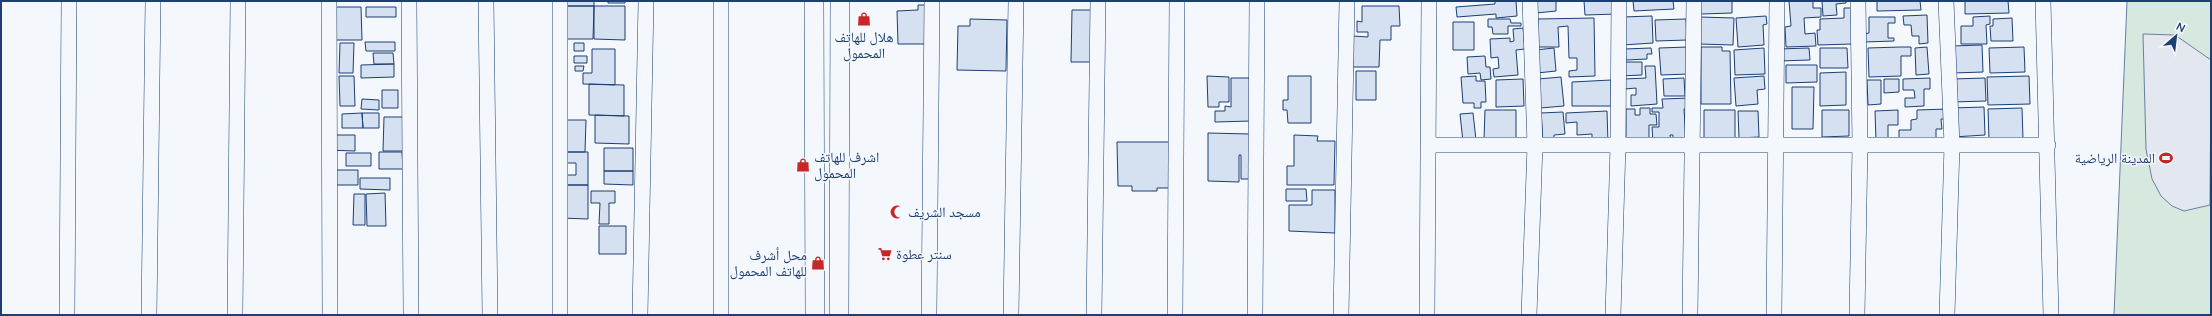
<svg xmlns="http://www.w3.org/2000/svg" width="2212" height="316" font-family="Mulish,'Noto Naskh Arabic',sans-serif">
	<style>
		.green { fill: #d7e8df; stroke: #687fa3 }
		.parking { fill: #e3e8f0; stroke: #687fa3 }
		.building { fill: #d5e0f0; stroke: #1d3f73 }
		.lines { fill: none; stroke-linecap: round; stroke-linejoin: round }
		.minor-casing { stroke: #1d3f73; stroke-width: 16 }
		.tertiary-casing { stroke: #1d3f73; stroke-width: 20 }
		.minor { stroke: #f4f7fb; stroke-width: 15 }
		.tertiary { stroke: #f4f7fb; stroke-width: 19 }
		.labels { text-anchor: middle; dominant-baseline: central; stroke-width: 3; stroke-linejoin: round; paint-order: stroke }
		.poi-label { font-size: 14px; fill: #1d3f73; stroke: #f4f7fb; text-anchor: start }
	</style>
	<rect width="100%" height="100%" fill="#f4f7fb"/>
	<!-- green -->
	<path class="green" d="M2127,1H2211V315H2114Z"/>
	<!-- parking -->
	<path class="parking" d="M2143,34L2175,35L2211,60L2210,205L2184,211L2172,206L2161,196L2152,179L2146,149Z"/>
	<!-- building -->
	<path class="building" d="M562,1H594V6H562Z
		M608,1H625V3H608Z
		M1495,1H1516L1517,16L1496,18V14L1457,17L1456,7L1495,4Z
		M1535,1H1556V11L1536,13Z
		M1584,1H1618V14L1585,15Z
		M1633,1H1673L1674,9L1634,11Z
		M1701,1H1732V13L1701,14Z
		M1789,1H1813V8H1821V17L1804,18L1805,34L1815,33L1816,46L1786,47L1785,27L1791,26Z
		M1822,1H1846V3L1836,4L1837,15L1823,16Z
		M1877,1H1920L1921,10L1877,11Z
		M1965,1H2008L2009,13L1965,14Z
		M918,5H927L928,44H898L897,11L918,10Z
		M562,6H594L593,39H562Z
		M594,6H625V40L594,39Z
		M1362,6H1399L1400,26H1391V40H1380L1379,67H1353V36L1368,37V32H1357V21L1362,22Z
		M331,7H361L362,40H331Z
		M366,7H396V17H366Z
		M1844,8H1851L1852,44L1818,45L1817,30H1820V19L1844,18Z
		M1072,10H1091V62H1071Z
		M1927,15L1928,43L1919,44V36H1912L1911,25H1904L1903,16Z
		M1652,16L1653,43L1623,45L1622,17Z
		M1766,16L1767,24L1763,25L1764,45L1738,47L1736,18Z
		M1990,16V24L1986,25L1987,44H1961V26H1973V17Z
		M1700,17L1734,18L1733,45L1699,44Z
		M1869,17H1895V23H1888V38H1894V41L1864,42L1863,34L1869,33Z
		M1594,18L1595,76L1569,77V71L1577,70V58H1569L1568,26L1558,27L1559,47H1538V19Z
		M2012,18L2013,41H1991L1990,26H1993V19Z
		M970,19L1007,20L1006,71L957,70L958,26H970Z
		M1488,19H1510L1511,23H1521V26H1508V34H1493L1492,27H1488Z
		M1686,19L1687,40L1656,41L1655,20Z
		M1453,22H1474V50H1453Z
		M1523,28L1525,49L1516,50L1518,75L1494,77L1493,69L1499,68L1498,57L1491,58L1490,39L1510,38V42L1514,41L1513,29Z
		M365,42H395V51H366Z
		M340,43H354L353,73H339Z
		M574,43H584V51H574Z
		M1982,45L1983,72L1953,73L1952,46Z
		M1688,47L1689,74L1661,75L1659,48Z
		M1701,47H1722V51H1730L1731,104H1701Z
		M1900,47H1911V56H1901V76L1869,77L1868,48Z
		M1927,47L1929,74L1916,75L1915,48Z
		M2024,47L2025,72L1990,73L1989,48Z
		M1554,48L1556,71L1537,73L1535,50Z
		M1651,48L1652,54H1647V59L1626,60L1625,49Z
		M1764,48L1765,74L1735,75L1734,50Z
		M1809,48L1810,60L1778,61V49Z
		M1820,48H1847L1848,68H1820Z
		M592,49H615V85L583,84V73H592Z
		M373,53H393L394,64H374Z
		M574,56H587V63H574Z
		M1485,56L1486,67H1490L1491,79L1481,80L1480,73L1468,74L1467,57Z
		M1620,62H1642V75L1620,76Z
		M394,64V77L361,78V65Z
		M1786,65H1817V82L1786,83Z
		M575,66H584L583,71H575Z
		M1645,66H1655L1657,104L1631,106V95H1636V88L1625,89L1624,79L1646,78Z
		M1356,71H1376V100H1356Z
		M1846,72V105L1820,106V73Z
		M339,76H354L355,106H340Z
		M1207,76L1229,77V102H1219V107H1208Z
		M1288,76H1311V123H1288L1287,110H1283V100H1288Z
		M1476,76V81H1485L1486,102H1481V108H1474V103H1463L1461,77Z
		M1764,76L1765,89L1757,90L1758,104L1736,106L1734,78Z
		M2029,76L2030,104L1988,105L1987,77Z
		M1561,77L1564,106L1540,108L1538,79Z
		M1231,78H1251V121L1215,122V111H1225V106L1231,107Z
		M1684,78L1685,96H1664L1663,79Z
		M1930,78V89H1924V106L1905,107V98H1915L1914,90H1903V79Z
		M1985,78L1986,101L1953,102L1952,79Z
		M1523,79L1524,106L1496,107V80Z
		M1884,79H1899V92L1884,93Z
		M1611,80V106H1572V82Z
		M1867,80H1881V104L1868,105Z
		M589,84L624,85V116L589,115Z
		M1792,87H1814L1813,129H1792Z
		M382,90H398V108H382Z
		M1691,98V108L1684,109L1686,141H1673V135H1670L1671,142H1653L1652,127H1659V112H1652V108H1663L1662,99Z
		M362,99L379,100V110L361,109Z
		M1984,107L1985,135L1953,137L1952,108Z
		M1640,108H1650V114H1656L1657,125H1649V139H1626V109H1635V115H1640Z
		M2022,108L2023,139L1989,140L1988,109Z
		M1948,109V119H1941L1942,129H1936V139L1899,140V130H1911V120L1917,119V110Z
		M1485,110H1516V141L1484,140Z
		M1704,110H1735V140L1704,139Z
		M1822,110H1849V136L1822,137Z
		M1898,110V125H1888V141H1876L1875,111Z
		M1607,111L1608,143L1592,144V134L1577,135V122L1566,123V113Z
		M1738,111H1758L1759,137L1739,138Z
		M1563,112L1565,134L1554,135V141L1543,142L1541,113Z
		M362,113H379V128H363Z
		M362,113L363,128H342V114Z
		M1473,113L1476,140L1463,142L1460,114Z
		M595,115L629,116V144L595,143Z
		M384,117H410L409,151H383Z
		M561,120H586L585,152H561Z
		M1208,133L1250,134L1257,179H1241V155H1239V182L1208,181Z
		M325,135H355V151L325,150Z
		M1294,135L1318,136L1317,141H1335L1334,185H1287V166H1294Z
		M1117,142H1171V188H1157V191H1132V186H1118Z
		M604,148H633V171H604Z
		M379,152H402L403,169H379Z
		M561,152H588V185H561V175H576V163H561Z
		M346,153H371V166H346Z
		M333,170H358V185H333Z
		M604,171H633V185L604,184Z
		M360,178H390V190L360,189Z
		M561,185H588V219L561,218Z
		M1286,189H1306L1307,201H1286Z
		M1312,190H1335V233L1289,231V205H1312Z
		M591,191H615V203H609V224H599L600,203H591Z
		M385,193L386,226H367L366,194Z
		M354,194H365V225H353Z
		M599,226H626V254H599Z"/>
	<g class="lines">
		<!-- minor casing -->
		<g class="minor-casing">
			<path id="minor" d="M329,1L330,315
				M409,1L411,315
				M486,1L490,315
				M560,1V315
				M721,1V315
				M1946,1L1952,145L1947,315
				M2043,1L2051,315
				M1429,145H2048
				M67,315L69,1
				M149,315L153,1
				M235,315L238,1
				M640,315L646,1
				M929,315L932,1
				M1011,315L1016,1
				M1094,315L1098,1
				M1175,315L1177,1
				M1255,315L1257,1
				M1341,315L1347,1
				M1427,315L1429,1
				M1529,315L1535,145L1530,1
				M1613,315L1618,145L1619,1
				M1690,315L1694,1
				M1774,315L1777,1
				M1857,315L1860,145L1858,1"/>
		</g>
		<!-- tertiary casing -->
		<g class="tertiary-casing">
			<path id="tertiary" d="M814,1L815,315
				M839,315L840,1"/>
		</g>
		<!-- minor -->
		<use href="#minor" class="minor"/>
		<!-- tertiary -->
		<use href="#tertiary" class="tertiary"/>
	</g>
	<!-- icons -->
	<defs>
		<g id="shop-bare" transform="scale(1.08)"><path d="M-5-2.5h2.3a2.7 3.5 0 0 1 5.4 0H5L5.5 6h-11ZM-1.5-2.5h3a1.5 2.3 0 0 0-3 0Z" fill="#c62828" stroke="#f4f7fb" stroke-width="2.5" paint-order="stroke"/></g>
		<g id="stadium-bare" transform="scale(1.08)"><path d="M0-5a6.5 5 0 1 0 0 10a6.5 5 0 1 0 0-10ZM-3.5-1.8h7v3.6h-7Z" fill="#c62828" stroke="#f4f7fb" stroke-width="2.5" paint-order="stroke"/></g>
		<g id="mosque-bare" transform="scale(1.08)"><path d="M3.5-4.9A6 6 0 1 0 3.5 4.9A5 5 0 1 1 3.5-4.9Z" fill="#c62828" stroke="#f4f7fb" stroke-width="2.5" paint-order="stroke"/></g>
		<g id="supermarket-bare" transform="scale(1.08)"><path d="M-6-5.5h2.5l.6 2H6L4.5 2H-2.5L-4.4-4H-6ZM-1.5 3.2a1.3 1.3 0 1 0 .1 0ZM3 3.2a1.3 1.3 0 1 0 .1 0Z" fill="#c62828" stroke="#f4f7fb" stroke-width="2.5" paint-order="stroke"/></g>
	</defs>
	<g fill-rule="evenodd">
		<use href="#shop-bare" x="864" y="19"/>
		<use href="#stadium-bare" x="2166" y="158"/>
		<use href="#shop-bare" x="803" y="165"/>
		<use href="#mosque-bare" x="897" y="212"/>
		<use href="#supermarket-bare" x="885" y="254"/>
		<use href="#shop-bare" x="818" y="263"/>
	</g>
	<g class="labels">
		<!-- poi labels -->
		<g class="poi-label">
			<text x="864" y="37" text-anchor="middle">هلال للهاتف<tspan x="864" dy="16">المحمول</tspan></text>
			<text x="814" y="157">اشرف للهاتف<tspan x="814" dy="16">المحمول</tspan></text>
			<text x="2155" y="158" text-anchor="end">المدينة الرياضية</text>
			<text x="908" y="212">مسجد الشريف</text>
			<text x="896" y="254">سنتر عطوة</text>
			<text x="807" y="255" text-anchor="end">محل أشرف<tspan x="807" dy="16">للهاتف المحمول</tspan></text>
		</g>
	</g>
	<!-- border -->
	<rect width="2212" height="316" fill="none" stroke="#1d3f73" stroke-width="4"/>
	<!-- north arrow -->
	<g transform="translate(2176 36) rotate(28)" stroke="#f4f7fb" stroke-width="3" paint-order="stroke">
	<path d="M0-3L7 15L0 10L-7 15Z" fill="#1d3f73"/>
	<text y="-6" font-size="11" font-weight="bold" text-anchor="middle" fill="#1d3f73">N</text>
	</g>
</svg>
